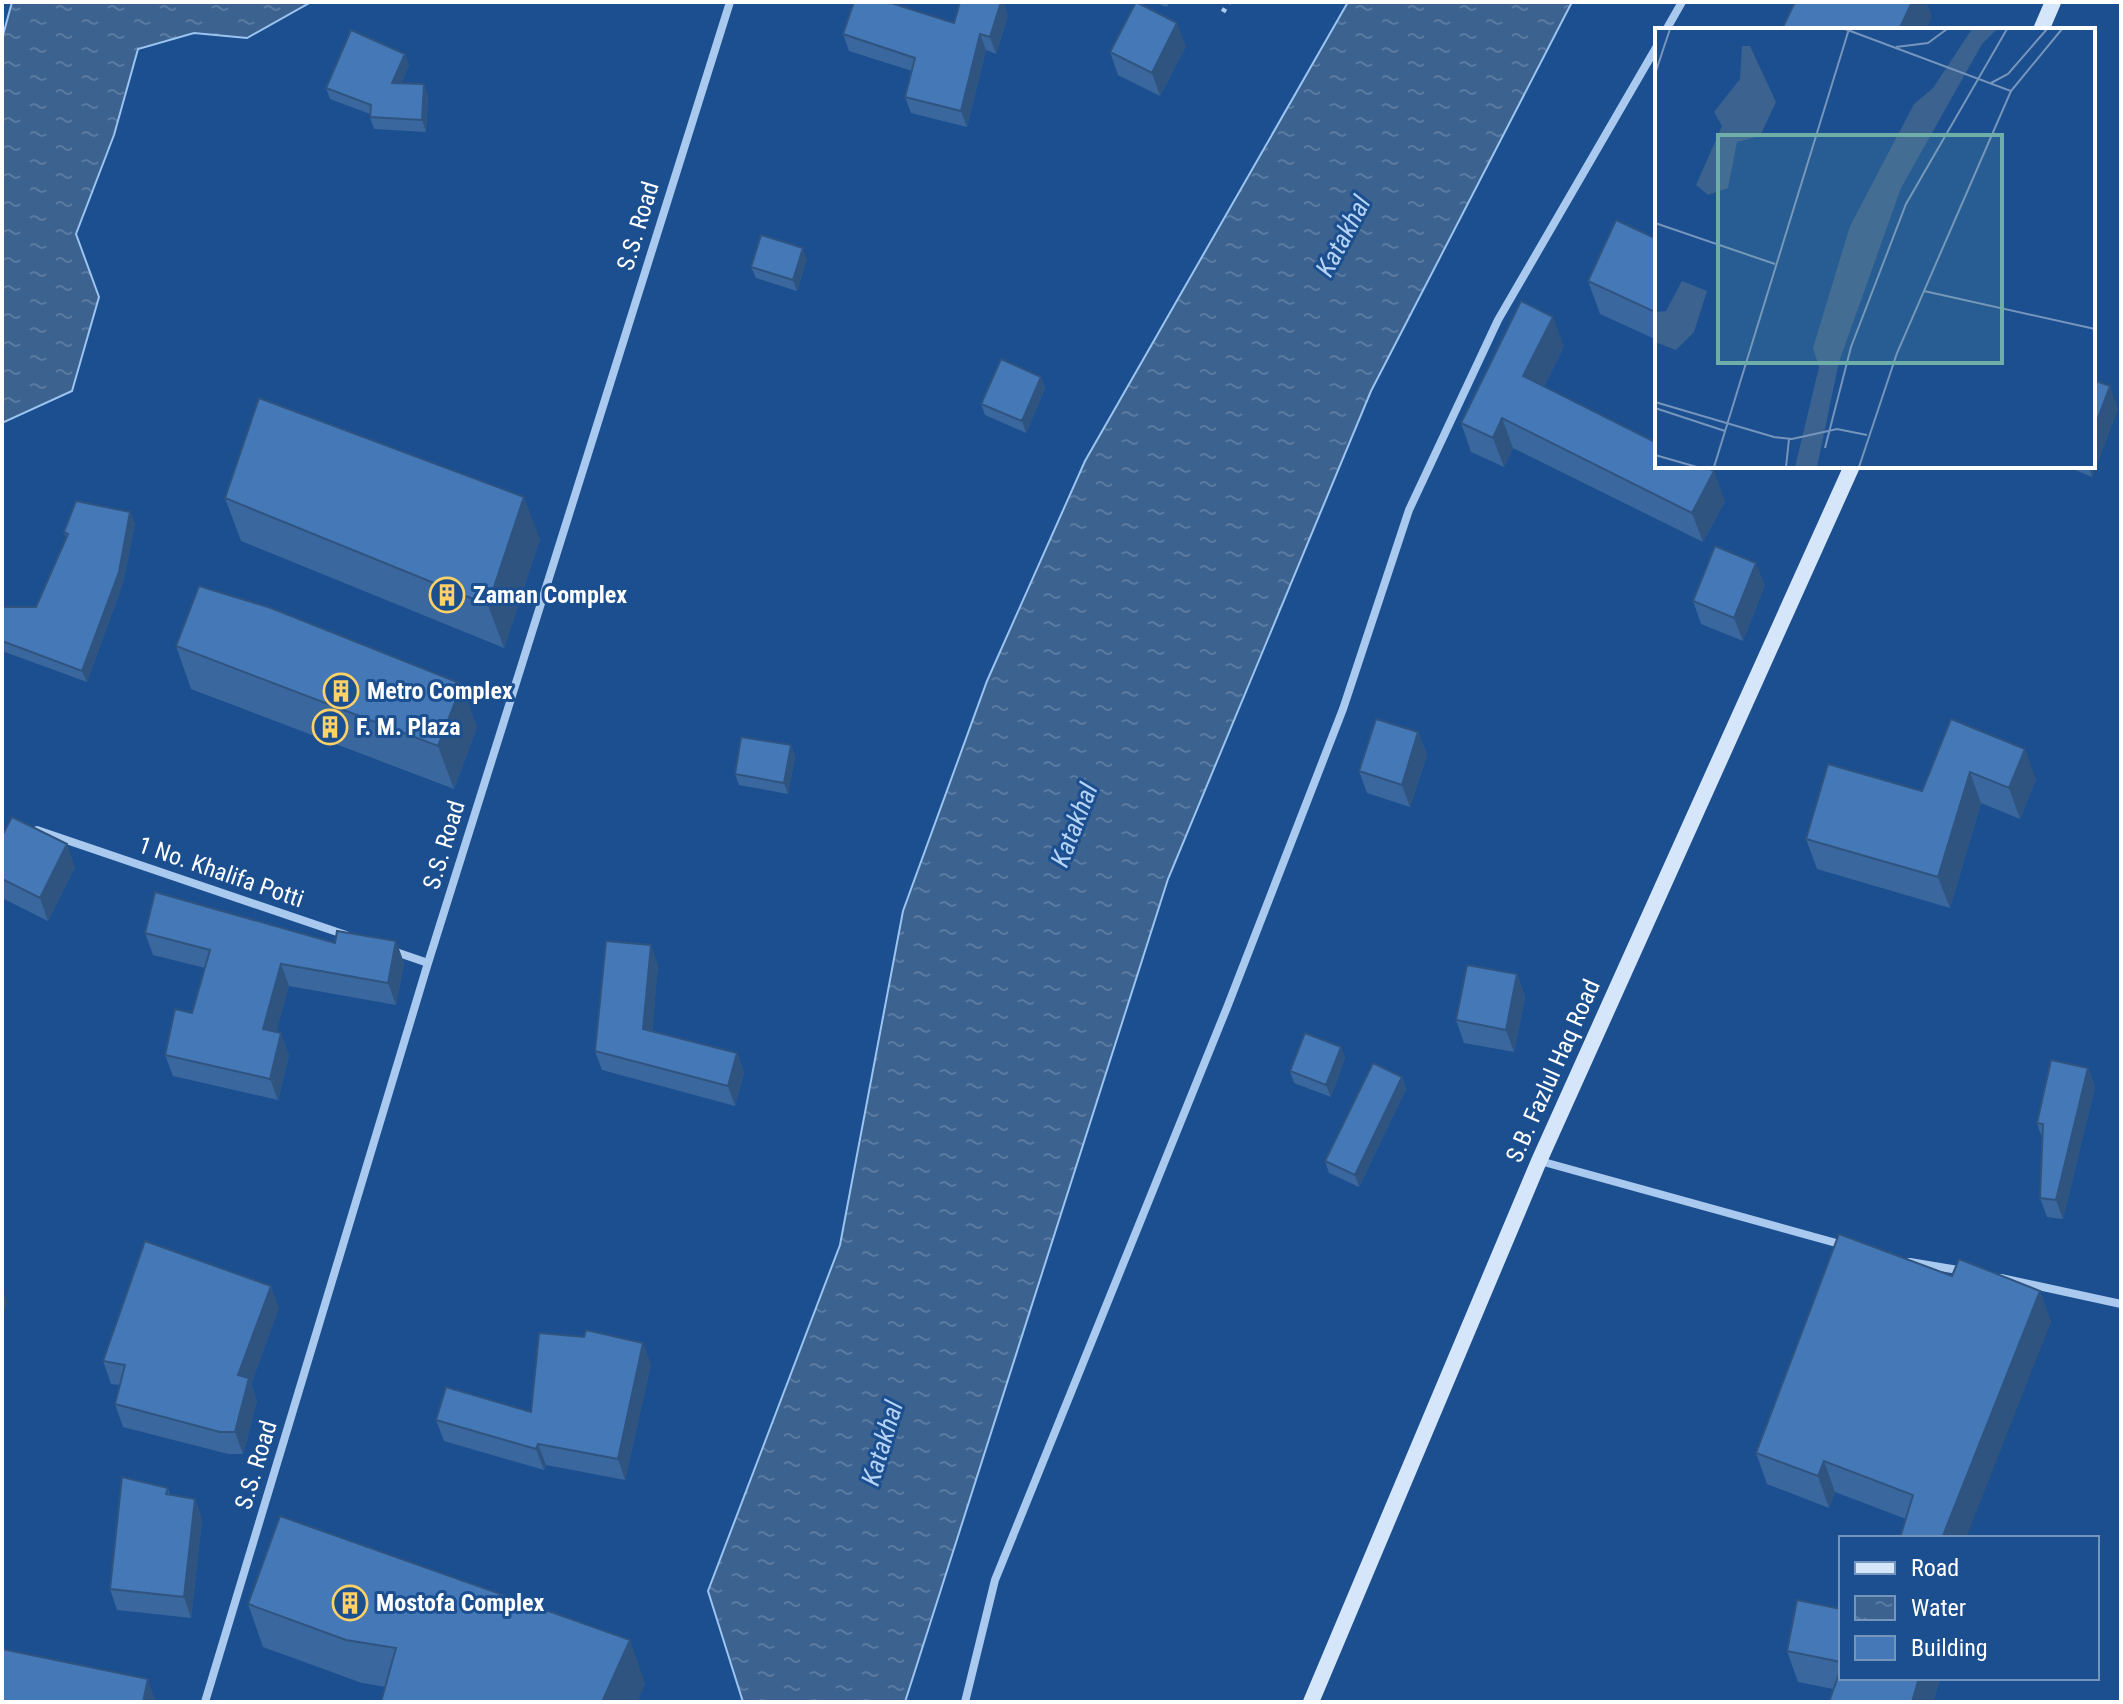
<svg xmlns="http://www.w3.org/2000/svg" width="2123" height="1704" font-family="'Roboto Condensed',sans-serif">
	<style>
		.water { fill: url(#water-ripples); stroke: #9cc4f0; stroke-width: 2 }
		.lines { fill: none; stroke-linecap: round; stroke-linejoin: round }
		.path { stroke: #a9c9ee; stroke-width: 5; stroke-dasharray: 4 6; stroke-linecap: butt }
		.street { stroke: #a9c9ee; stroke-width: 8 }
		.secondary { stroke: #d6e6fa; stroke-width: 16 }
		.wall { fill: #3a679d }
		.shaded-wall { fill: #305480 }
		.building { fill: #4478b7; stroke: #305480; stroke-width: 2 }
		.labels { text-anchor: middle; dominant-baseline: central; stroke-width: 6; stroke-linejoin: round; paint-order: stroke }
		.street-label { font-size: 24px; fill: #fff; stroke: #1b4f8f }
		.poi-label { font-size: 24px; font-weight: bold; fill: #fff; stroke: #1b4f8f; text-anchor: start }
		.water-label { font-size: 26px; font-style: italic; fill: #b5d3f5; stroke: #1b4f8f }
		.inset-road { fill: none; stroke: #7695bc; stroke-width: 2 }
		.view { fill: #6fada8; fill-opacity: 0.15; stroke: #6fada8; stroke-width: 4 }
		.inset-edge { fill: none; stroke: #fff; stroke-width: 4 }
	</style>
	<defs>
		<pattern id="water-ripples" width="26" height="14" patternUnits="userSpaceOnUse" patternTransform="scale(2)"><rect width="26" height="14" fill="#3c6290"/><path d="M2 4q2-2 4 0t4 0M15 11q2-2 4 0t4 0" fill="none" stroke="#597aa1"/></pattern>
	</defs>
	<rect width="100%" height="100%" fill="#1b4f8f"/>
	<!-- water -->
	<path class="water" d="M12,2H311L247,38L194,33L138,49L114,135L76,234L99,297L72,391L2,423V39Z
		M1348,2H1572L1371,391L1168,879L905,1702H743L708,1591L840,1245L903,911L987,681L1085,461Z"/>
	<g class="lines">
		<!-- path -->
		<path class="path" d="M1223,12L1229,2"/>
		<!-- street -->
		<path class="street" d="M1666,30L1682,2
			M37,830L346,935
			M393,951L428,963
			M1540,1161L1847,1246
			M1910,1262L1964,1271
			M2001,1278L2121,1304
			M205,1702L428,963L730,2
			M965,1702L995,1580L1228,1005L1343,709L1409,510L1498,320L1657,46"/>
		<!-- secondary -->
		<path class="secondary" d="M2041,30L2053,2
			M1311,1702L1539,1161L1852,466"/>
	</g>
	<!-- wall -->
	<path class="wall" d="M960,2H1003L1008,16L996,54L986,50L967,127L911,113L905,97L912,71L849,51L843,34L954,23Z
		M1153,2H1169L1167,7Z
		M1186,46L1160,96L1118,75L1110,52Z
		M405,54L409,65L401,83L428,96L426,132L374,129L370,117V114L330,99L326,88Z
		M1657,239V340L1600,314L1588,281Z
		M807,259L797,291L756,278L751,267Z
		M1564,346L1544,386L1725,501L1703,542L1513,448L1504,467L1471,452L1461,423Z
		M1041,377L1045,388L1026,433L985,415L981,404Z
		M2118,409L2092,477L2065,466H2093Z
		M225,498L540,539L504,648L241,541Z
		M135,523L123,583L87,682L2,651V607H36L66,537L64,532Z
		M1765,585L1743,641L1701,624L1693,601Z
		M176,646L477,727L454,789L191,689Z
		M1951,719L2036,779L2020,819L1981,803L1950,908L1817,869L1806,839L1922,791Z
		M1418,732L1427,755L1410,807L1367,793L1359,771Z
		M791,745L795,757L788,794L739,785L735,774Z
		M2,836L75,867L48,921L2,898Z
		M145,933L335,943L396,941L404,963L396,1005L289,986L276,1032L289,1055L278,1100L173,1076L165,1055L192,1013L205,968L153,955Z
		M658,965L652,1031L737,1053L744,1073L735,1106L602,1070L595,1051Z
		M1517,974L1525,997L1514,1052L1464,1043L1456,1020Z
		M1341,1047L1345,1058L1331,1097L1294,1083L1290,1071Z
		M2088,1068L2095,1087L2063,1219L2047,1217L2040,1198L2042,1138L2037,1123Z
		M1402,1077L1406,1089L1359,1187L1329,1173L1325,1161Z
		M1952,1276L2040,1291L2051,1322L1906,1519L1835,1492L1829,1508L1767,1484L1756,1453Z
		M279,1308L251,1384L257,1401L243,1454H228L123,1427L115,1404L120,1385L111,1384L103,1361Z
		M651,1364L625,1480L546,1465L544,1470L444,1441L436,1420L531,1412Z
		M168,1488L170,1495L195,1499L202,1520L191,1618L117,1610L110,1589Z
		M248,1604L645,1683L637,1702H381L386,1687L362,1683L263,1647Z
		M1841,1609V1678H1940L1933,1702L1833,1689L1798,1682L1787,1651Z"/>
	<!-- shaded-wall -->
	<path class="shaded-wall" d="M1001,2H1003L1008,16L996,54L990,37Z
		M1912,2H1927L1932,17L1926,30H1899Z
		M1177,23L1186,46L1160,96L1152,73Z
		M980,34L986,50L967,127L961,111Z
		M405,54L409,65L396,94L392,83Z
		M424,84L428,96L426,132L422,120Z
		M803,248L807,259L797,291L793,280Z
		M1553,317L1564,346L1534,406L1523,376Z
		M1041,377L1045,388L1026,433L1022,421Z
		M2110,386L2118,409L2092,477L2089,466H2093V431Z
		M1502,418L1513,448L1504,467L1493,438Z
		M1714,471L1725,501L1703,542L1692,513Z
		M524,497L540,539L504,648L488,605Z
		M130,512L135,523L123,583L87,682L82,671Z
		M1756,563L1765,585L1743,641L1734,618Z
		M462,684L477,727L454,789L438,746Z
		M1418,732L1427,755L1410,807L1402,785Z
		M791,745L795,757L788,794L784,783Z
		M2025,749L2036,779L2020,819L2009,788Z
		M1970,772L1981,803L1950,908L1938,877Z
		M67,844L75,867L48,921L40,898Z
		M396,941L404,963L396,1005L388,983Z
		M651,945L658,965L651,1048L643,1029Z
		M281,964L289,986L271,1051L263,1029Z
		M1517,974L1525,997L1514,1052L1506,1030Z
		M281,1033L289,1055L278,1100L270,1079Z
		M1341,1047L1345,1058L1331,1097L1326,1085Z
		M737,1053L744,1073L735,1106L728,1086Z
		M2088,1068L2095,1087L2063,1219L2056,1200Z
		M1402,1077L1406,1089L1359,1187L1355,1175Z
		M271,1286L279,1308L251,1384L257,1401L243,1454L235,1432L238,1375Z
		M2,1287L7,1302L2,1322Z
		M2040,1291L2051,1322L1966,1538H1942Z
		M643,1343L651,1364L625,1480L618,1459Z
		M538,1444L546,1465L544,1470L536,1449Z
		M1824,1461L1835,1492L1829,1508L1818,1476Z
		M195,1499L202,1520L191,1618L184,1597Z
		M630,1640L645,1683L637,1702H602Z
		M1919,1678H1940L1933,1702H1912Z
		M148,1679L156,1702H143Z"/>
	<!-- building -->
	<path class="building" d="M854,2H888L954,23L960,2H1001L990,37L980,34L961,111L905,97L915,58L843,34Z
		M1136,2L1177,23L1152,73L1110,52Z
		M1795,2H1912L1899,30H1784L1782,29Z
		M351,30L405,54L392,83L424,84L422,120L370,117L371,105L326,88Z
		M1616,220L1657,239V313L1588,281Z
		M761,235L803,248L793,280L751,267Z
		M1521,301L1553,317L1523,376L1657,443V466H1703L1714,471L1692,513L1502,418L1493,438L1461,423Z
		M1001,359L1041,377L1022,421L981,404Z
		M2093,380L2110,386L2093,431Z
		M259,398L524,497L488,605L225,498Z
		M76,501L130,512L119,572L82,671L2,641V607H36L68,534L64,532Z
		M1715,546L1756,563L1734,618L1693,601Z
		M199,586L271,608L462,684L438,746L176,646Z
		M1376,719L1418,732L1402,785L1359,771Z
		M1951,719L2025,749L2009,788L1970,772L1938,877L1806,839L1828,764L1922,791Z
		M741,737L791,745L784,783L735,774Z
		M12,817L67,844L40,898L2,879V836Z
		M155,892L335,943L337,931L396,941L388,983L281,964L263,1029L281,1033L270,1079L165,1055L175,1009L192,1013L210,950L145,933Z
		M606,941L651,945L643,1029L737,1053L728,1086L595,1051Z
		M1467,965L1517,974L1506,1030L1456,1020Z
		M1305,1033L1341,1047L1326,1085L1290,1071Z
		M2051,1060L2088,1068L2056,1200L2040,1198L2043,1124L2037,1123Z
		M1373,1063L1402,1077L1355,1175L1325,1161Z
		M1839,1234L1952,1276L1959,1259L2040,1291L1942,1538H1900L1913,1495L1824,1461L1818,1476L1756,1453Z
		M145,1241L271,1286L238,1375L249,1378L235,1432H220L115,1404L125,1365L103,1361Z
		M586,1330L643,1343L618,1459L538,1444L536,1449L436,1420L446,1387L531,1412L539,1333L584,1337Z
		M122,1477L168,1488L166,1494L195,1499L184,1597L110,1589Z
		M280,1516L630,1640L602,1702H381L396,1648L346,1640L248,1604Z
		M1797,1600L1841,1609V1662L1787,1651Z
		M2,1649L148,1679L143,1702H2Z
		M1841,1668V1678H1919L1912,1702H1829Z"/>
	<!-- icons -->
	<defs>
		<g id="building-ring" transform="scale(1.8)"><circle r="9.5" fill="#1b4f8f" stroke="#ffd166" stroke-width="1.5"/><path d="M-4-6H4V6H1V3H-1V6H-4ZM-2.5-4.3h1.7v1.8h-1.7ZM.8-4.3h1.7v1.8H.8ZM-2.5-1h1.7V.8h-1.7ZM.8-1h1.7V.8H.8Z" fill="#ffd166"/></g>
	</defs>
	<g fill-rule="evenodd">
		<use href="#building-ring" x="447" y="595"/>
		<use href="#building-ring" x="341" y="691"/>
		<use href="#building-ring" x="330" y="727"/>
		<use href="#building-ring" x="350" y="1603"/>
	</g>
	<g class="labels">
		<!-- street labels -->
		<g class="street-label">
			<text transform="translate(638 226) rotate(-73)">S.S. Road</text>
			<text transform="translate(444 845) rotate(-73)">S.S. Road</text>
			<text transform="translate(221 872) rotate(19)">1 No. Khalifa Potti</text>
			<text transform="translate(1553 1071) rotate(-66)">S.B. Fazlul Haq Road</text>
			<text transform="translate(256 1465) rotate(-73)">S.S. Road</text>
		</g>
		<!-- poi labels -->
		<g class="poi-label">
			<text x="473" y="595">Zaman Complex</text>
			<text x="367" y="691">Metro Complex</text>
			<text x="356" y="727">F. M. Plaza</text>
			<text x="376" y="1603">Mostofa Complex</text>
		</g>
		<!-- water labels -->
		<g class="water-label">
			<text transform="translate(1343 236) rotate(-62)">Katakhal</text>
			<text transform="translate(1074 825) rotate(-69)">Katakhal</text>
			<text transform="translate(882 1443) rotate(-73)">Katakhal</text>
		</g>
	</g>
	<!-- overview -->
	<g transform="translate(1655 28)">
		<rect width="440" height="440" fill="#1b4f8f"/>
		<path d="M317,1H342L327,16L246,160L184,334L162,439H140L164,339L158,320L195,198L259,76L278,60ZM87,18H95L121,74L105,108L82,114L73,160L53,167L41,157L67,98L59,84L85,51ZM27,253L52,263L39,304L21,322L0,314V284L11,283Z" fill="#3c6290"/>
		<path class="inset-road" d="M190,1L356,63L242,325L204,439M241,19L273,15L292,1M0,46L15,1M336,55L353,46L392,1M356,63L407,1M0,195L120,236M269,263L440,301M0,374L119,409L137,411L182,401L212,407M0,380L70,403M170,420L196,319L251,176L352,1M0,427L42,439M59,439L194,1M131,439L134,411"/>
		<path class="view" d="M63,107H347V335H63Z"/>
		<rect width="440" height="440" class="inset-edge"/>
	</g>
	<!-- border -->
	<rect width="2123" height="1704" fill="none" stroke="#ffffff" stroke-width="8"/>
	<!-- legend -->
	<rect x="1839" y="1536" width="260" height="144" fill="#1b4f8f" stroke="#7695bc" stroke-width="2"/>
	<rect x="1855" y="1562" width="40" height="12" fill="#d6e6fa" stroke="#7695bc" stroke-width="2"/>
	<text x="1911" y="1576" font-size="24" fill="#ffffff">Road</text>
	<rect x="1855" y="1596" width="40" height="24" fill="url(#water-ripples)" stroke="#7695bc" stroke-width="2"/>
	<text x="1911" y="1616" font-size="24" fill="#ffffff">Water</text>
	<rect x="1855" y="1636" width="40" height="24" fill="#4478b7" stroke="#7695bc" stroke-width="2"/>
	<text x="1911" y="1656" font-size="24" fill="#ffffff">Building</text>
</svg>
